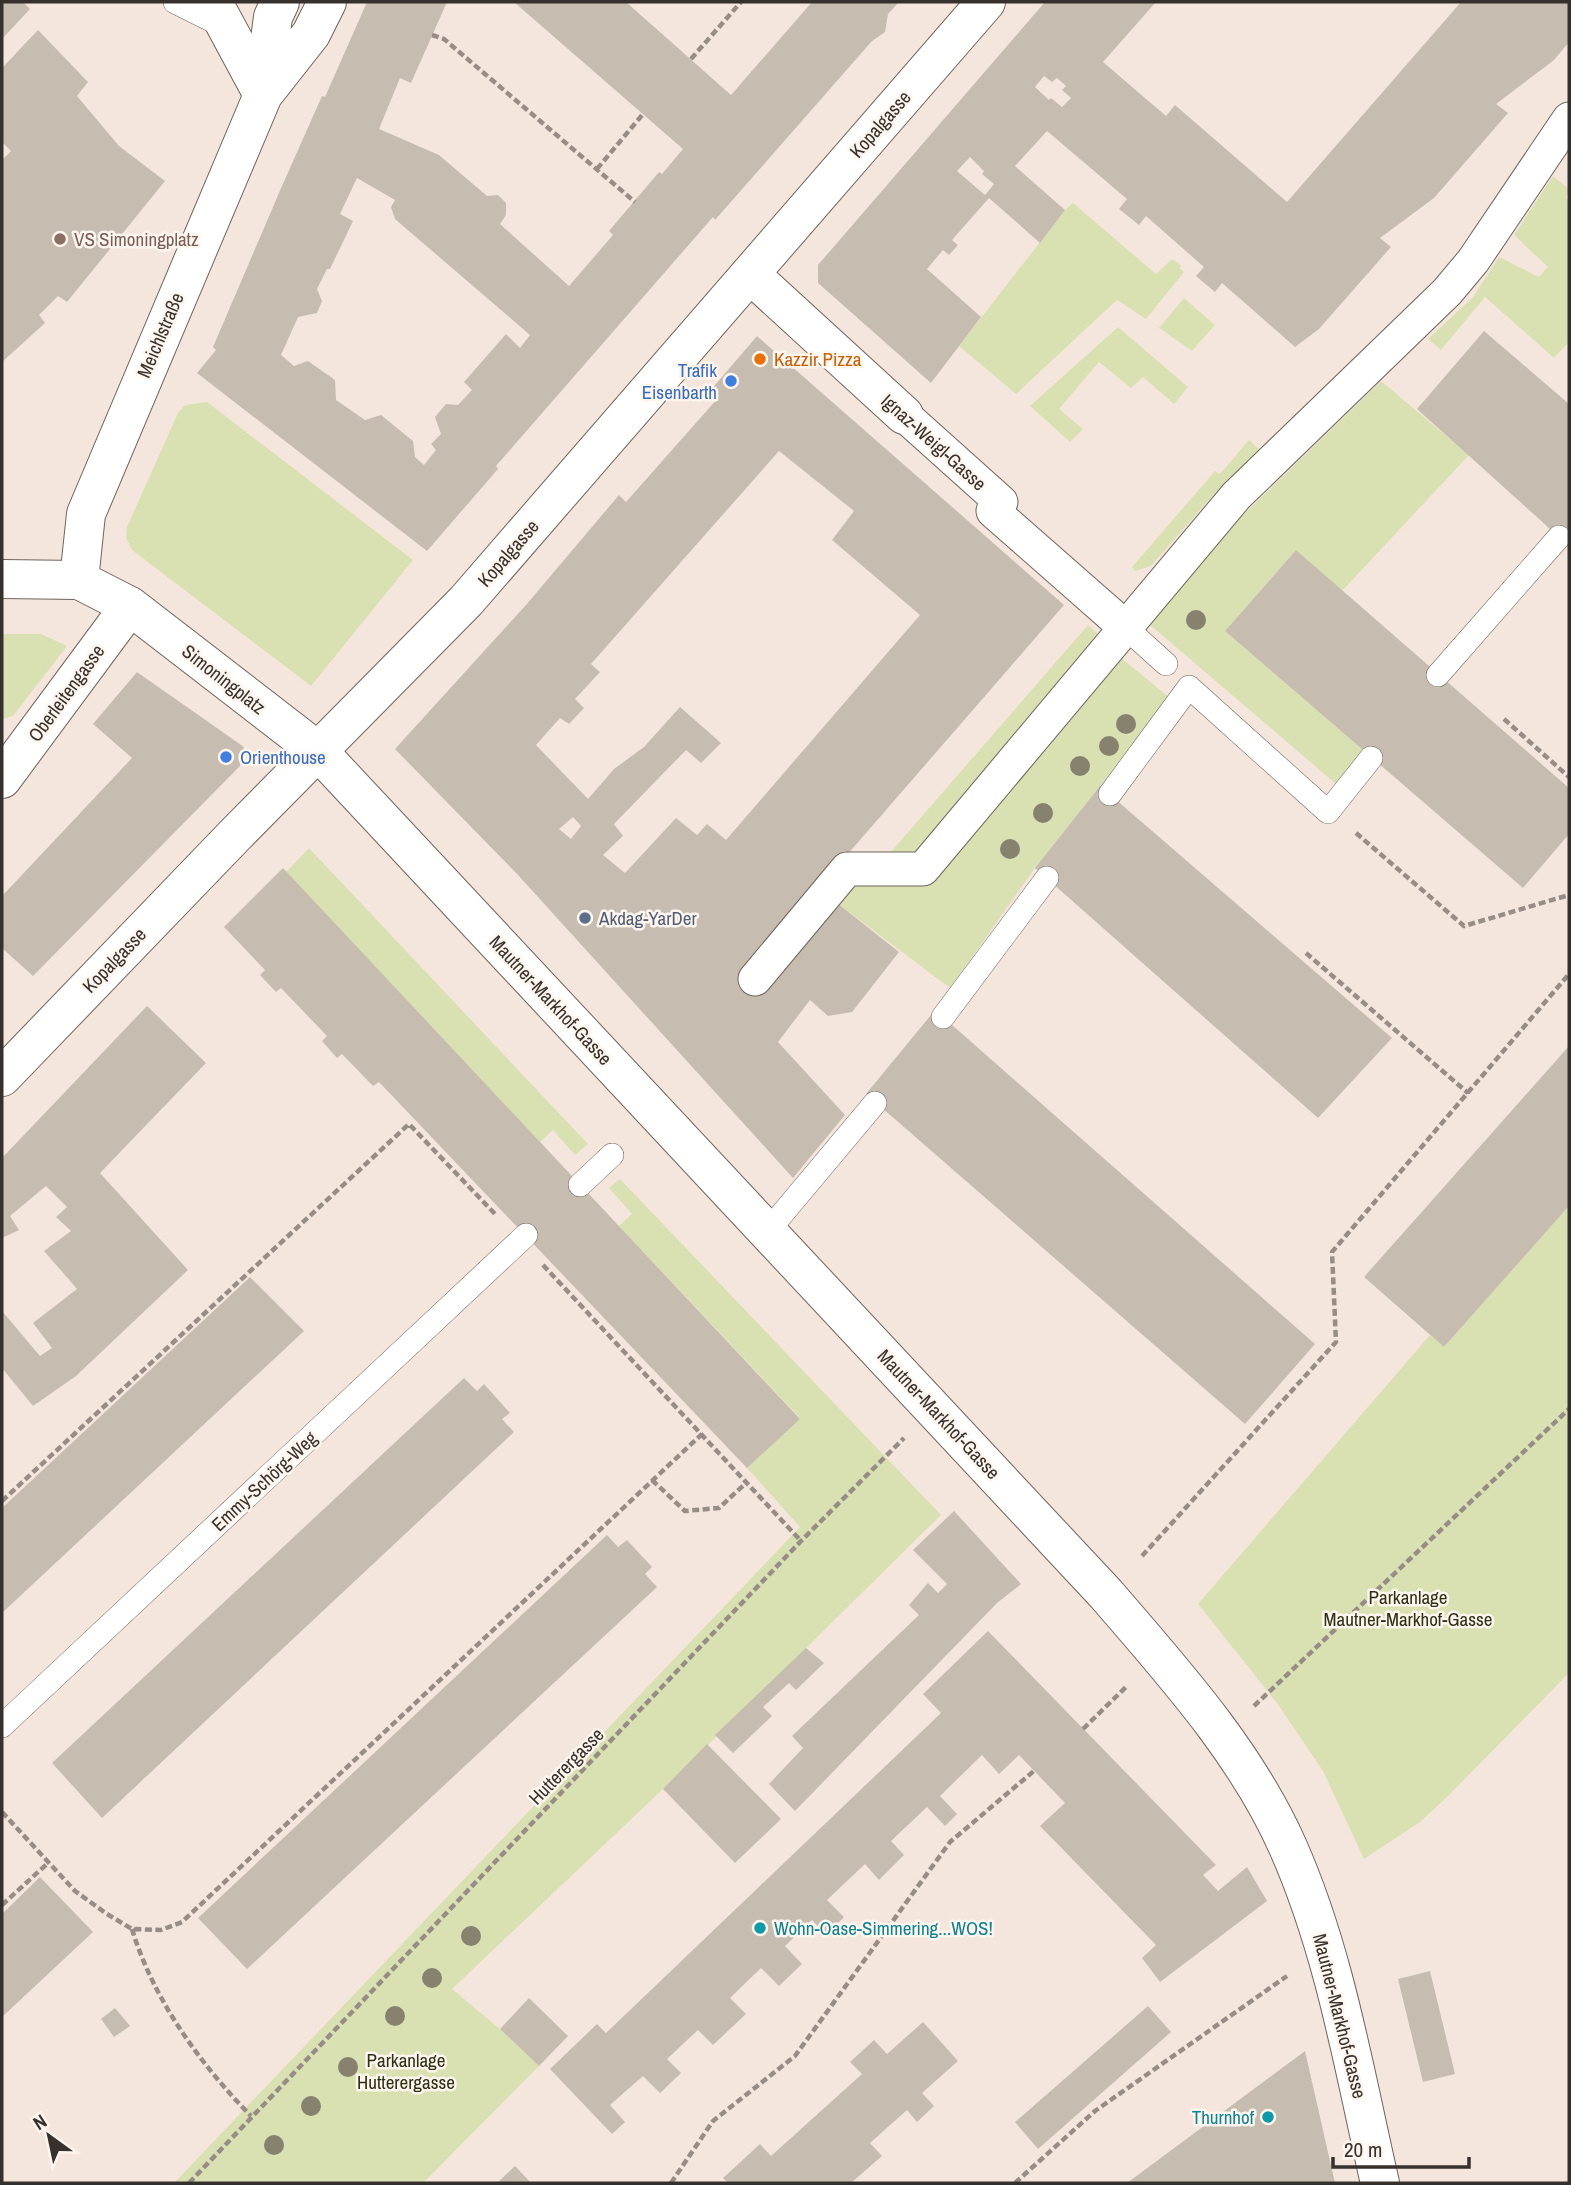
<svg xmlns="http://www.w3.org/2000/svg" width="1571" height="2185" font-family="'Archivo Narrow',sans-serif">
	<style>
		.green { fill: #d9e1b3 }
		.building { fill: #c6bdb0; fill-rule: evenodd }
		.lines { fill: none; stroke-linecap: round; stroke-linejoin: round }
		.service-casing { stroke: #6f635b; stroke-width: 24 }
		.pedestrian-casing { stroke: #6f635b; stroke-width: 35 }
		.minor-casing { stroke: #6f635b; stroke-width: 40 }
		.tertiary-casing { stroke: #6f635b; stroke-width: 40 }
		.path { stroke: #978d86; stroke-width: 4.5; stroke-dasharray: 7 3.5; stroke-linecap: butt }
		.service { stroke: #fff; stroke-width: 23 }
		.pedestrian { stroke: #fff; stroke-width: 33 }
		.minor { stroke: #fff; stroke-width: 38 }
		.tertiary { stroke: #fff; stroke-width: 38 }
		.tree { fill: #87826e }
		.education-dot { fill: #8d6e63; stroke: #fef5ef; stroke-width: 2.5 }
		.food-dot { fill: #e8710a; stroke: #fef5ef; stroke-width: 2.5 }
		.shop-dot { fill: #3f7fe0; stroke: #fef5ef; stroke-width: 2.5 }
		.service-dot { fill: #5c6f8a; stroke: #fef5ef; stroke-width: 2.5 }
		.culture-dot { fill: #0f9aa8; stroke: #fef5ef; stroke-width: 2.5 }
		.labels { text-anchor: middle; dominant-baseline: central; stroke-width: 5; stroke-linejoin: round; paint-order: stroke }
		.street-label { font-size: 19px; fill: #36312d; stroke: #fef5ef }
		.education-label { font-size: 19px; fill: #785e54; stroke: #fef5ef; text-anchor: start }
		.food-label { font-size: 19px; fill: #c56008; stroke: #fef5ef; text-anchor: start }
		.shop-label { font-size: 19px; fill: #366cbe; stroke: #fef5ef; text-anchor: end }
		.service-label { font-size: 19px; fill: #4e5e75; stroke: #fef5ef; text-anchor: start }
		.park-label { font-size: 19px; fill: #2d3113; stroke: #fef5ef }
		.culture-label { font-size: 19px; fill: #0d838f; stroke: #fef5ef; text-anchor: start }
	</style>
	<rect width="100%" height="100%" fill="#f5e6dd"/>
	<!-- green -->
	<path class="green" d="M1553,176L1569,189L1566,198L1569,202V342L1554,358L1485,297L1441,350L1428,339L1473,297L1499,257L1539,277L1548,267L1514,235Z
		M1073,203L1156,274L1172,259L1181,265L1180,268L1184,272L1146,319L1117,300L1016,394L959,346L1065,210Z
		M1184,298L1215,325L1192,351L1159,328Z
		M1118,327L1188,387L1174,404L1143,377L1131,388L1099,362L1059,409L1083,429L1070,442L1030,406Z
		M1381,381L1469,455L1342,591L1296,550L1225,631L1363,750L1336,784L1149,624L1238,520Z
		M207,402L413,560L311,686L132,550L126,538L127,527L178,413L185,405Z
		M1249,440L1259,449L1214,494L1151,566L1135,571L1132,567L1215,471L1220,474Z
		M1088,625L1099,635L921,858L884,860Z
		M2,634H41L67,646L13,716L2,719Z
		M1120,657L1170,698L1035,868L950,988L837,903L853,879L909,877Z
		M309,848L588,1144L575,1155L553,1130L540,1142L286,872Z
		M620,1179L941,1515L663,1789L452,1989L500,2029L539,2066L423,2183H174L800,1527L747,1468L800,1418L619,1226L632,1214L609,1188Z
		M1569,1206V1673L1448,1796L1420,1822L1364,1859L1323,1771L1277,1703L1198,1604L1430,1335L1444,1347Z"/>
	<!-- building -->
	<path class="building" d="M2,2H23L30,9L2,39Z
		M367,2H447L411,83L400,78L379,129L439,155L487,196L498,195L506,203V215L500,224L569,286L613,235L609,231L659,172L662,174L683,149L514,2H626L731,95L812,2H899L888,14L885,32L872,41L715,220L713,217L496,466L498,469L427,551L197,373L216,350L213,347L282,186L322,96L325,97ZM357,178L395,200L391,207L395,219L530,335L520,348L506,334L464,382L472,390L458,405L446,404L435,417L441,434L431,444L436,450L424,465L415,457L413,441L381,415L365,420L336,400L335,380L308,361L294,366L281,355L298,317L317,313L322,301L317,289L327,269H330L353,221L340,214Z
		M1045,2H1156L1103,62L1166,116L1175,105L1287,202L1461,2H1569V42L1554,60L1496,104L1508,113L1434,198L1380,238L1391,247L1319,329L1295,347L1222,283L1215,292L1196,276L1204,267L1146,216L1139,225L1119,209L1127,199L1047,131L1015,166L1065,210L1040,243L989,198L952,240L958,245L949,255L943,250L927,269L981,317L931,383L818,283V265ZM1044,76L1052,82L1057,78L1066,86L1062,90L1071,98L1062,107L1051,98L1049,100L1035,87ZM970,157L984,171L982,174L994,184L985,195L957,171Z
		M38,30L88,82L77,96L119,146L165,181L67,302L58,296L39,315L45,323L2,362V160L11,151L2,142V68Z
		M1484,331L1569,404V546L1417,409Z
		M757,336L1064,605L748,969L766,992L837,903L899,952L852,1012L828,1016L810,1000L778,1042L845,1115L793,1178L518,875L395,749L526,605L619,495L626,502L718,398L710,391ZM779,451L854,511L832,540L920,615L726,840L707,824L697,835L676,818L625,873L603,855L623,836L614,824L686,750L701,763L721,743L680,707L644,747L614,769L588,799L536,745L560,718L569,724L584,708L575,699L600,672L591,664ZM573,817L581,826L571,839L559,829Z
		M1296,550L1569,788V834L1523,888L1225,631Z
		M137,672L244,747L240,766L33,976L2,948V894L3,895L132,758L93,724Z
		M1100,786L1392,1038L1318,1118L1035,868Z
		M283,868L800,1419L747,1468L379,1082L373,1086L342,1054L337,1058L322,1041L327,1036L281,988L276,992L260,975L265,970L224,927Z
		M147,1006L206,1063L100,1173L188,1270L76,1376L33,1406L2,1368V1311L40,1356L52,1348L33,1323L77,1289L44,1251L71,1231L56,1217L67,1207L46,1186L10,1216L19,1230L2,1238V1158Z
		M935,1010L1315,1344L1245,1424L866,1094Z
		M1569,1046V1206L1444,1347L1364,1277Z
		M250,1277L304,1331L2,1613V1508Z
		M464,1378L477,1391L484,1384L510,1413L502,1419L514,1432L102,1818L52,1763Z
		M954,1511L1021,1584L997,1603L795,1811L769,1784L803,1748L792,1736L919,1615L909,1605L928,1583L938,1593L947,1584L913,1550Z
		M607,1535L618,1547L627,1540L652,1567L645,1574L657,1587L247,1969L198,1918Z
		M988,1631L1216,1865L1203,1875L1218,1891L1247,1867L1267,1901L1160,1982L1142,1958L1156,1945L1040,1826L1065,1803L1019,1755L999,1774L982,1755L940,1796L957,1814L945,1826L927,1807L891,1841L904,1855L879,1880L865,1864L827,1900L844,1917L826,1935L812,1920L785,1946L802,1964L779,1986L761,1968L730,1998L746,2014L713,2045L698,2030L667,2059L681,2073L660,2093L643,2076L610,2105L625,2122L612,2134L550,2069L597,2024L606,2033L941,1713L923,1694Z
		M806,1648L824,1663L796,1690L789,1683L763,1707L772,1716L733,1753L715,1735Z
		M707,1744L781,1819L735,1863L663,1789Z
		M40,1877L93,1932L2,2017V1914Z
		M1430,1971L1455,2074L1423,2082L1398,1979Z
		M529,1998L568,2036L539,2066L500,2029Z
		M1148,2006L1171,2032L1038,2149L1015,2122Z
		M115,2008L130,2026L114,2037L101,2019Z
		M923,2022L958,2061L922,2093L934,2106L917,2122L907,2110L870,2143L882,2156L851,2183H728L723,2178L760,2144L771,2156L862,2074L850,2062L874,2040L887,2054Z
		M1305,2051L1335,2183H1127Z
		M515,2166L531,2183H497Z"/>
	<g class="lines">
		<!-- service casing -->
		<g class="service-casing">
			<path id="service" d="M175,2L225,27
				M1125,627L1166,664
				M1438,675L1559,537
				M1110,794L1189,687L1328,812L1371,758
				M943,1017L1047,878
				M580,1185L612,1155
				M767,1232L875,1103
				M2,1726L526,1235"/>
		</g>
		<!-- pedestrian casing -->
		<g class="pedestrian-casing">
			<path id="pedestrian" d="M904,415L1001,502L993,511L1125,627
				M755,979L847,869H923L1236,496L1447,292L1473,261L1569,119"/>
		</g>
		<!-- minor casing -->
		<g class="minor-casing">
			<path id="minor" d="M213,2L263,95
				M263,93L273,17L280,2
				M750,274L904,415
				M2,579L79,580L130,606L319,752L1106,1594C1173,1672 1246,1752 1288,1847C1335,1953 1354,2070 1380,2183
				M79,580L86,514L263,95L311,34L327,2
				M2,779L130,606"/>
		</g>
		<!-- tertiary casing -->
		<g class="tertiary-casing">
			<path id="tertiary" d="M2,1077L234,836L466,601L986,2"/>
		</g>
		<!-- path -->
		<path class="path" d="M432,35L444,39L635,202
			M691,59L741,2
			M597,169L643,114
			M1504,719L1569,777
			M1356,833L1464,926L1569,895
			M1306,953L1468,1093
			M543,1265L801,1541
			M652,1480L685,1511L719,1508L747,1482
			M2,1501L409,1124L496,1215
			M1142,1556L1336,1342L1332,1252L1569,974
			M1254,1706L1569,1409
			M1083,1729L1128,1685
			M2,1812L75,1891L107,1914L132,1929L161,1930L182,1922L702,1434
			M2,1905L48,1863
			M132,1929C153,1999 200,2064 251,2116
			M189,2183L801,1541L904,1438
			M671,2183L713,2121L795,2056L950,1842L1035,1770
			M1015,2183L1095,2111L1287,1976"/>
		<!-- service -->
		<use href="#service" class="service"/>
		<!-- pedestrian -->
		<use href="#pedestrian" class="pedestrian"/>
		<!-- minor -->
		<use href="#minor" class="minor"/>
		<!-- tertiary -->
		<use href="#tertiary" class="tertiary"/>
	</g>
	<!-- trees -->
	<g class="tree">
		<circle cx="1196" cy="620" r="10"/>
		<circle cx="1126" cy="724" r="10"/>
		<circle cx="1109" cy="746" r="10"/>
		<circle cx="1080" cy="766" r="10"/>
		<circle cx="1043" cy="813" r="10"/>
		<circle cx="1010" cy="849" r="10"/>
		<circle cx="471" cy="1936" r="10"/>
		<circle cx="432" cy="1978" r="10"/>
		<circle cx="395" cy="2016" r="10"/>
		<circle cx="348" cy="2067" r="10"/>
		<circle cx="311" cy="2106" r="10"/>
		<circle cx="274" cy="2145" r="10"/>
	</g>
	<!-- markers -->
	<circle class="education-dot" cx="60" cy="239" r="7"/>
	<circle class="food-dot" cx="760" cy="359" r="7"/>
	<g class="shop-dot">
		<circle cx="731" cy="381" r="7"/>
		<circle cx="226" cy="757" r="7"/>
	</g>
	<circle class="service-dot" cx="585" cy="918" r="7"/>
	<g class="culture-dot">
		<circle cx="760" cy="1928" r="7"/>
		<circle cx="1268" cy="2117" r="7"/>
	</g>
	<g class="labels">
		<!-- street labels -->
		<g class="street-label">
			<text transform="translate(880 124) rotate(-49)">Kopalgasse</text>
			<text transform="translate(160 335) rotate(-67)">Meichlstraße</text>
			<text transform="translate(934 442) rotate(42)">Ignaz-Weigl-Gasse</text>
			<text transform="translate(508 553) rotate(-49)">Kopalgasse</text>
			<text transform="translate(224 679) rotate(38)">Simoningplatz</text>
			<text transform="translate(66 693) rotate(-54)">Oberleitengasse</text>
			<text transform="translate(114 960) rotate(-46)">Kopalgasse</text>
			<text transform="translate(551 1000) rotate(47)">Mautner-Markhof-Gasse</text>
			<text transform="translate(939 1414) rotate(47)">Mautner-Markhof-Gasse</text>
			<text transform="translate(264 1481) rotate(-43)">Emmy-Schörg-Weg</text>
			<text transform="translate(566 1766) rotate(-46)">Hutterergasse</text>
			<text transform="translate(1340 2016) rotate(76)">Mautner-Markhof-Gasse</text>
		</g>
		<!-- education labels -->
		<g class="education-label">
			<text x="74" y="239">VS Simoningplatz</text>
		</g>
		<!-- food labels -->
		<g class="food-label">
			<text x="774" y="359">Kazzir Pizza</text>
		</g>
		<!-- shop labels -->
		<g class="shop-label">
			<text x="717" y="370">Trafik<tspan x="717" dy="22">Eisenbarth</tspan></text>
			<text x="240" y="757" text-anchor="start">Orienthouse</text>
		</g>
		<!-- service labels -->
		<g class="service-label">
			<text x="599" y="918">Akdag-YarDer</text>
		</g>
		<!-- park labels -->
		<g class="park-label">
			<text x="1408" y="1597">Parkanlage<tspan x="1408" dy="22">Mautner-Markhof-Gasse</tspan></text>
			<text x="406" y="2060">Parkanlage<tspan x="406" dy="22">Hutterergasse</tspan></text>
		</g>
		<!-- culture labels -->
		<g class="culture-label">
			<text x="774" y="1928">Wohn-Oase-Simmering...WOS!</text>
			<text x="1254" y="2117" text-anchor="end">Thurnhof</text>
		</g>
	</g>
	<!-- border -->
	<rect width="1571" height="2185" fill="none" stroke="#36312d" stroke-width="7"/>
	<!-- north arrow -->
	<g transform="translate(49 2136) rotate(327)" stroke="#fef5ef" stroke-width="5" paint-order="stroke">
	<path d="M0-5L12 26L0 18L-12 26Z" fill="#36312d"/>
	<text y="-10" font-size="19" font-weight="bold" text-anchor="middle" fill="#36312d">N</text>
	</g>
	<!-- scale -->
	<path d="M1333 2157v10h136v-10" fill="none" stroke="#36312d" stroke-width="3.5"/>
	<text x="1344" y="2157" font-size="21" fill="#36312d" stroke="#fef5ef" stroke-width="5" paint-order="stroke">20 m</text>
</svg>
